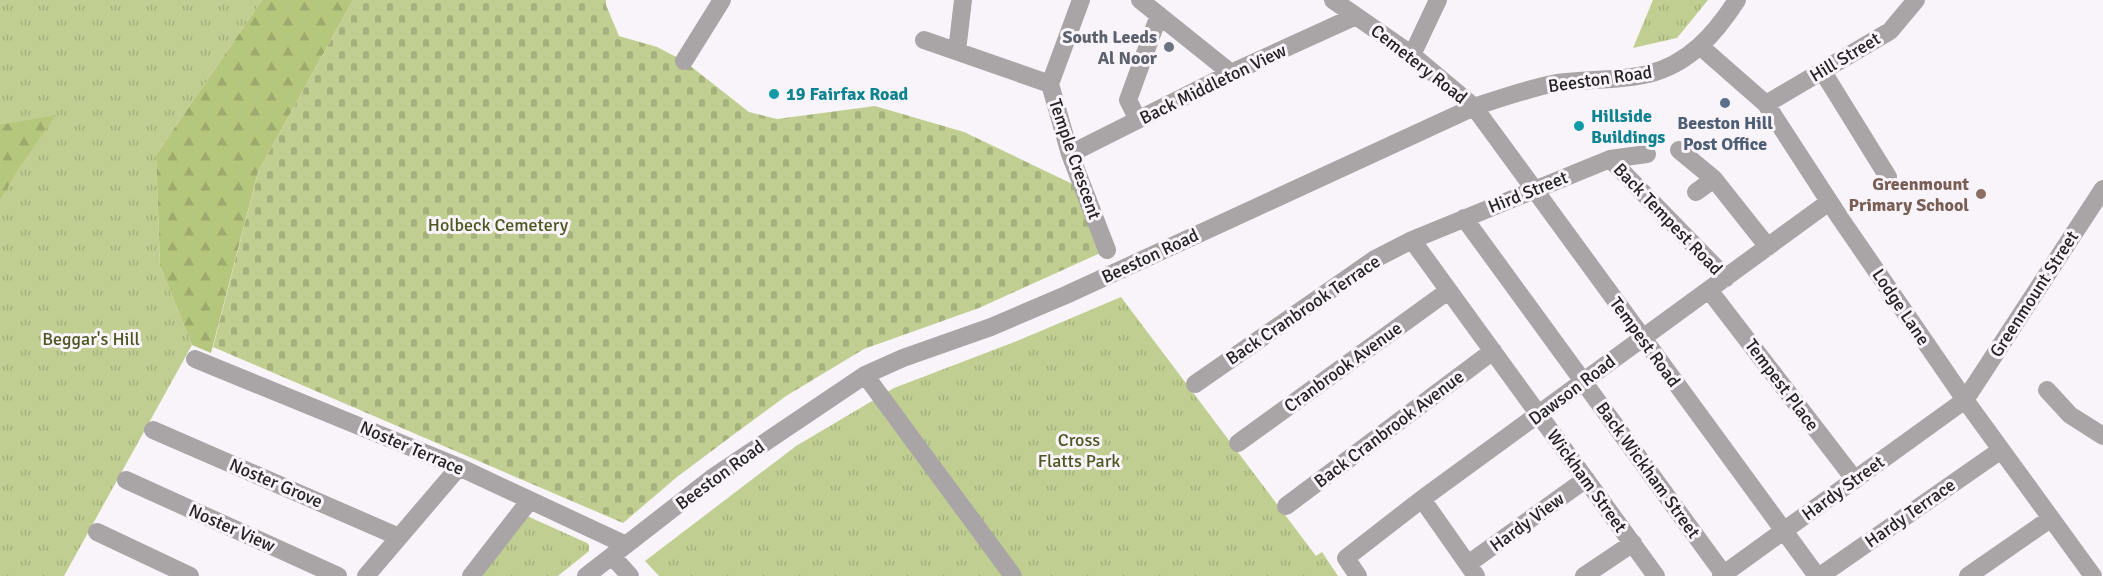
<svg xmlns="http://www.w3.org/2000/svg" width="2103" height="576" font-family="Signika,sans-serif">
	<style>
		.grass { fill: url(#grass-tufts) }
		.forest { fill: url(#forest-firs) }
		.cemetery { fill: url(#cemetery-stones) }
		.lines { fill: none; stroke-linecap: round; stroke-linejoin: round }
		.minor { stroke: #a9a5a6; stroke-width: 18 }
		.worship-dot { fill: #6b7280; stroke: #f9f4fa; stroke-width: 2 }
		.culture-dot { fill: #0f9aa8; stroke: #f9f4fa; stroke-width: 2 }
		.service-dot { fill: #5c6f8a; stroke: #f9f4fa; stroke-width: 2 }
		.education-dot { fill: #8d6e63; stroke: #f9f4fa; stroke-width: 2 }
		.labels { text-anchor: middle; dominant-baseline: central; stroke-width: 6; stroke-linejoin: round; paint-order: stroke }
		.worship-label { font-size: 18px; font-weight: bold; fill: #5b616d; stroke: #f9f4fa; text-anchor: end }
		.street-label { font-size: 18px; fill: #242224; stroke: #f9f4fa }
		.culture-label { font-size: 18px; font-weight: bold; fill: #0d838f; stroke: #f9f4fa; text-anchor: start }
		.service-label { font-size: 18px; font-weight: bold; fill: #4e5e75; stroke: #f9f4fa }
		.education-label { font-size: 18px; font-weight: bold; fill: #785e54; stroke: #f9f4fa; text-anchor: end }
		.park-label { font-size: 18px; fill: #4b5620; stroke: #f9f4fa }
	</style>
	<defs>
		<pattern id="grass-tufts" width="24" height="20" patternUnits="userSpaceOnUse" patternTransform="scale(1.5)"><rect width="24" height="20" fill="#c0cf91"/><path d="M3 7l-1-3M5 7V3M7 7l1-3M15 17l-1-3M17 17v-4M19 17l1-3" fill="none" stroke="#a5b17d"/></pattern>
		<pattern id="forest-firs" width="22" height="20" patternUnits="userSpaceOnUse" patternTransform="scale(1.5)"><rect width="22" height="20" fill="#b5c77c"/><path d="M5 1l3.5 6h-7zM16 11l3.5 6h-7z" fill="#9cab6b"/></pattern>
		<pattern id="cemetery-stones" width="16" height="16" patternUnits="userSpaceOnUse" patternTransform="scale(1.5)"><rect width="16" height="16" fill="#c0cf91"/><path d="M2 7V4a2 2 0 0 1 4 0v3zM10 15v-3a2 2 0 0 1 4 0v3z" fill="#a5b17d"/></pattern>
	</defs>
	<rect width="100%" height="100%" fill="#f9f4fa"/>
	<!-- grass -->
	<path class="grass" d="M0,0H262L156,155L160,266L192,345L64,576H0Z
		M1653,0H1708L1677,38L1633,48Z
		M1121,297L1316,556L1322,552L1338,576H659L645,561L796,446L894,388L1017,341Z
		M527,516L587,543L589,545V551L558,576H479Z"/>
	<!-- forest -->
	<path class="forest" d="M262,0H353L258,172L211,353L192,345L160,266L156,155Z
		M56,115L19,168L0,200V125Z"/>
	<!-- cemetery -->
	<path class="cemetery" d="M353,0H606V5L619,36L657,47L684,61L749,112L777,119L875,106L964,132L1083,189L1107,250L979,308L864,349L786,396L733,435L677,477L623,523L213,347L258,172Z"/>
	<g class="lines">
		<!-- minor -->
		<path class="minor" d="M1081,0L1050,84L1070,154L1107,250
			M1140,0L1231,73
			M1333,0L1412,55L1474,107L1817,576
			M924,40L1050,84
			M1701,47L1766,104L1840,218L1965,400L2093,576
			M957,51L963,0
			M1412,55L1438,0
			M684,61L722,0
			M1823,72L1888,177
			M1766,104L1890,31L1916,0
			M1138,120L1128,100L1159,15
			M1679,150L1714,179L1768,247
			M1070,154L1231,73L1356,16
			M1610,159L1726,278
			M1696,192L1714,179
			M1464,218L1725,576
			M1412,240L1656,576
			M1709,290L1855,480
			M195,359L459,467L626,545
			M865,375L1013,576
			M1195,384L1375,259L1412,240L1610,159L1647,154
			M2047,390L2070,415L2103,436
			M153,430L399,537
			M1238,443L1448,291
			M126,480L338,576
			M1422,499L1476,576
			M1286,506L1493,351
			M97,532L190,576
			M612,556L630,576
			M1468,564L1586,479
			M366,576L459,467
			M471,576L530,500
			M586,576L712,478L865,375L903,358L991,327L1066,295L1474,107C1501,98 1529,88 1557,83C1586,79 1620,81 1648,74C1689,64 1715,34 1737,0
			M1358,576L1346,558L1422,499L1829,202
			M1584,576L1633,543
			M1721,576L1965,400L2103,189
			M1820,576L2001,450
			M1968,576L2050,519"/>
	</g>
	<!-- markers -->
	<circle class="worship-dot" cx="1169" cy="47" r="6"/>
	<g class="culture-dot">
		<circle cx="774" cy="94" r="6"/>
		<circle cx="1579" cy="126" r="6"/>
	</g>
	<circle class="service-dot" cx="1725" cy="103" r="6"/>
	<circle class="education-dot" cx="1981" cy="194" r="6"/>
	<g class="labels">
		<!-- worship labels -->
		<g class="worship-label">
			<text x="1157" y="37">South Leeds<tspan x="1157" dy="21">Al Noor</tspan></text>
		</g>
		<!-- street labels -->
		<g class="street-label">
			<text transform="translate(1845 57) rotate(-31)">Hill Street</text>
			<text transform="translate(1419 64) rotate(38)">Cemetery Road</text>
			<text transform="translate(1600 79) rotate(-8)">Beeston Road</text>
			<text transform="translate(1213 84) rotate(-26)">Back Middleton View</text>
			<text transform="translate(1075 159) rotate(71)">Temple Crescent</text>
			<text transform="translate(1528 192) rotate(-22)">Hird Street</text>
			<text transform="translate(1668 219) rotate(46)">Back Tempest Road</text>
			<text transform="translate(1150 256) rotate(-25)">Beeston Road</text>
			<text transform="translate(2034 294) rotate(-57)">Greenmount Street</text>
			<text transform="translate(1901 307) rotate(56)">Lodge Lane</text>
			<text transform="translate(1303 310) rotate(-34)">Back Cranbrook Terrace</text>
			<text transform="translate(1645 342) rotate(54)">Tempest Road</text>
			<text transform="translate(1343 367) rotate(-36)">Cranbrook Avenue</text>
			<text transform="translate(1782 385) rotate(53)">Tempest Place</text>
			<text transform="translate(1572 390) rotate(-37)">Dawson Road</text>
			<text transform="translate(1389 429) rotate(-37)">Back Cranbrook Avenue</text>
			<text transform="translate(412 448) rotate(23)">Noster Terrace</text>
			<text transform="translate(1648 470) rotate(54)">Back Wickham Street</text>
			<text transform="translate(720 475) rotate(-36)">Beeston Road</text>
			<text transform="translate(1587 481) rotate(54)">Wickham Street</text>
			<text transform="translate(276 483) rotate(23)">Noster Grove</text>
			<text transform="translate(1843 488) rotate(-36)">Hardy Street</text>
			<text transform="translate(1910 513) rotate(-35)">Hardy Terrace</text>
			<text transform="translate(1527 522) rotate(-36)">Hardy View</text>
			<text transform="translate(232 528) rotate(24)">Noster View</text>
		</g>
		<!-- culture labels -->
		<g class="culture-label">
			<text x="786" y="94">19 Fairfax Road</text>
			<text x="1591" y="116">Hillside<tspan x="1591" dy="21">Buildings</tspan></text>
		</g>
		<!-- service labels -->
		<g class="service-label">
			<text x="1725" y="123">Beeston Hill<tspan x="1725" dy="21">Post Office</tspan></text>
		</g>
		<!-- education labels -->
		<g class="education-label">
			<text x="1969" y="184">Greenmount<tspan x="1969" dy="21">Primary School</tspan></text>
		</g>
		<!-- park labels -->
		<g class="park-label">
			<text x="498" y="225">Holbeck Cemetery</text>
			<text x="91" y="339">Beggar's Hill</text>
			<text x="1079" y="440">Cross<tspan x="1079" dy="21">Flatts Park</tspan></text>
		</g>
	</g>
</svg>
